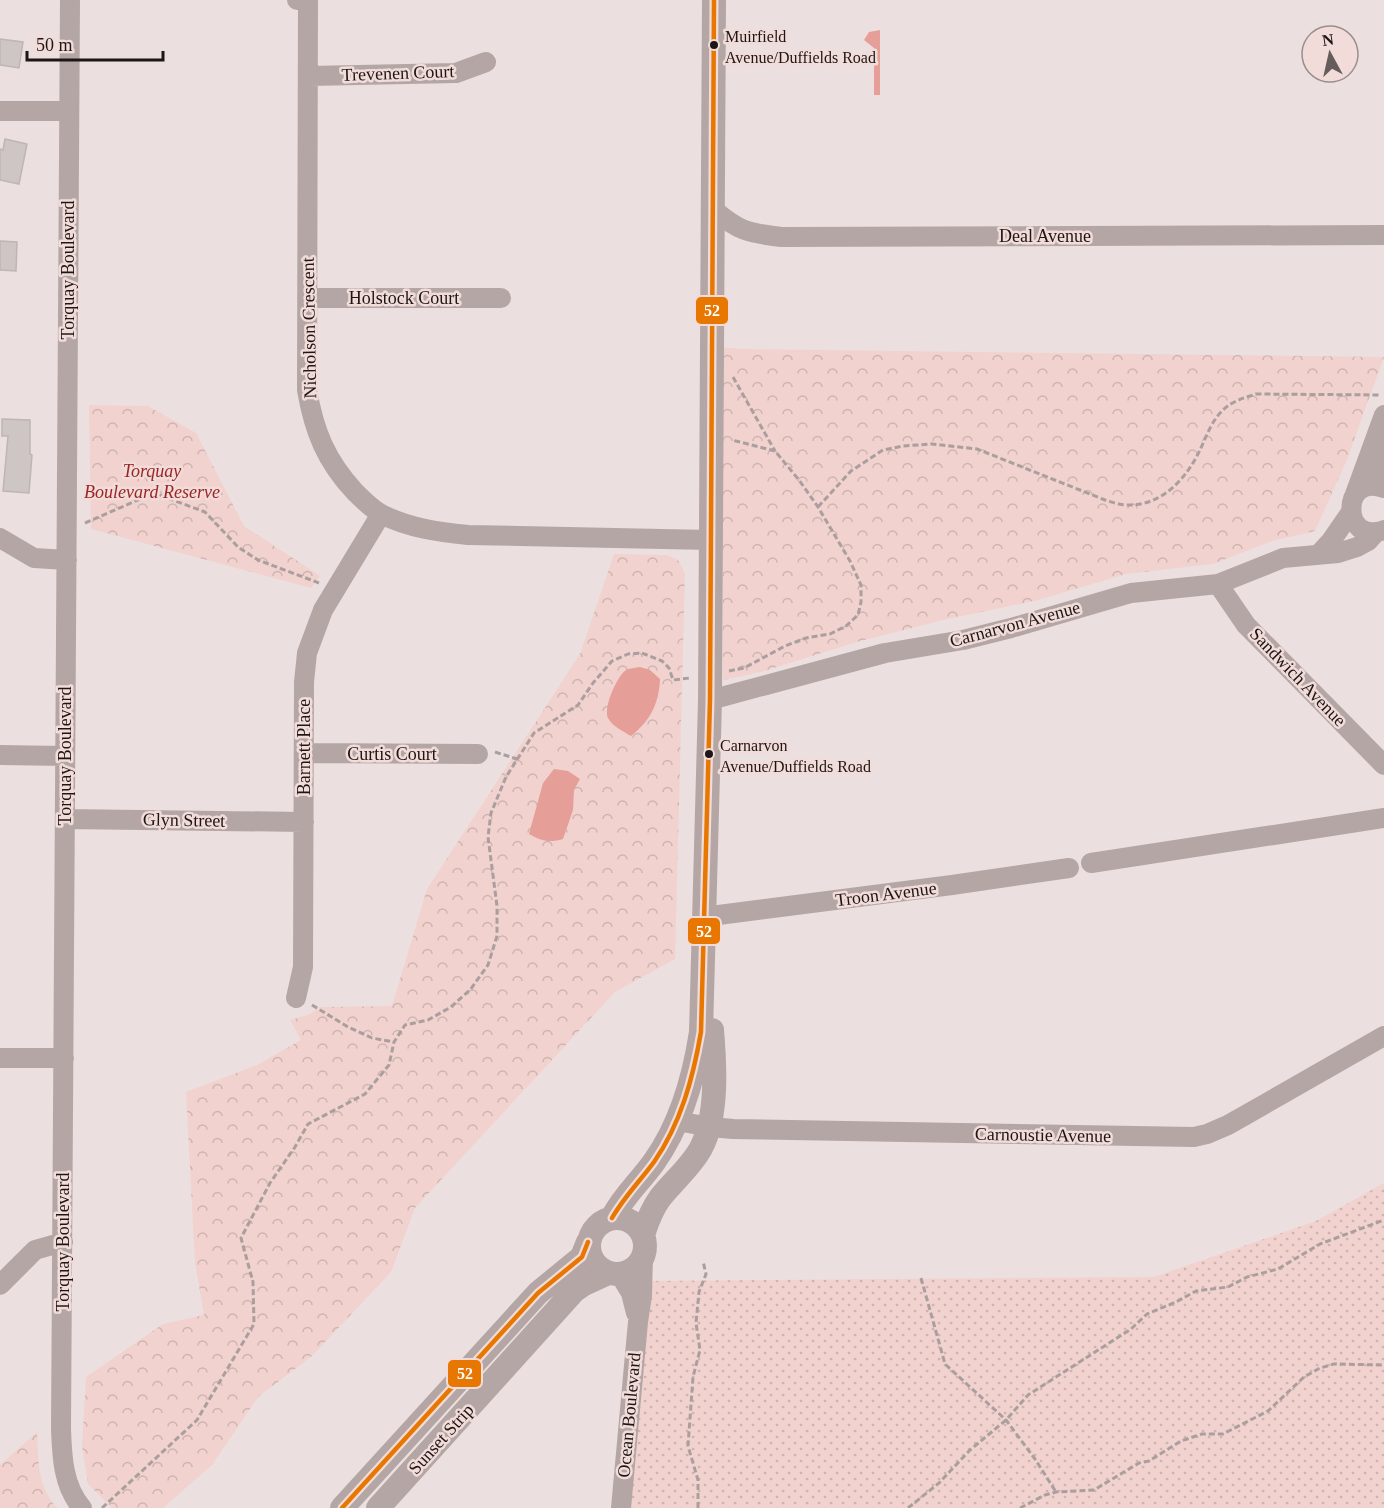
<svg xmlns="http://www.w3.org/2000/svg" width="1384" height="1508" font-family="Georgia,serif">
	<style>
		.grass { fill: url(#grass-dots) }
		.forest { fill: url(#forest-crowns) }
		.water { fill: #e59e98 }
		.building { fill: #cec6c4; stroke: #beb5b4; stroke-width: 1.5 }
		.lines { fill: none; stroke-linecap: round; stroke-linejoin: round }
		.path { stroke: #aa9f9e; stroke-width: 3; stroke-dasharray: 6 3; stroke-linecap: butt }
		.minor { stroke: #b4a6a5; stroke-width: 20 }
		.tertiary { stroke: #b4a6a5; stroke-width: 24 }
		.bus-1-casing { stroke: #f1dcd9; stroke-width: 9 }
		.bus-1 { stroke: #e87702; stroke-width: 4.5 }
		.bus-dot { fill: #1d1615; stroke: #f1dcd9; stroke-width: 2 }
		.labels { text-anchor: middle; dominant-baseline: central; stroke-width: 5; stroke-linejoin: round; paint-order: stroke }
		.bus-label { font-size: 16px; fill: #1d1615; stroke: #f1dcd9; text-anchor: start }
		.street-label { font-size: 18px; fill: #1d1615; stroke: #f1dcd9 }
		.park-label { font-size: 18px; font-style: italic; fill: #9a2625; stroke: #f1dcd9 }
		.line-badge { stroke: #f1dcd9; stroke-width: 2 }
		.badge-label { font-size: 16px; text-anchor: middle; font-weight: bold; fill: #fff }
	</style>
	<defs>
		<pattern id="grass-dots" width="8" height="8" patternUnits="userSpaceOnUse" patternTransform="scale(1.5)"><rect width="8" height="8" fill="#f1d2ce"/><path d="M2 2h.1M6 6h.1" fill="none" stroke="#ceb4b0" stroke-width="1.8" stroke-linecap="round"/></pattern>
		<pattern id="forest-crowns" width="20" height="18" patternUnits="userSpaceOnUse" patternTransform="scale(1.5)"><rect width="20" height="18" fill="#f1d2ce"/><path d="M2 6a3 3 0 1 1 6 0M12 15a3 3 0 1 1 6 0" fill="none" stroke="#ceb4b0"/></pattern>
	</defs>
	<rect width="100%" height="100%" fill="#ebe0df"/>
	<!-- grass -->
	<path class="grass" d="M1384,1183V1508H620L643,1281L1154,1277L1316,1221Z"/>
	<!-- forest -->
	<path class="forest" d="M722,347L741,349L1384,357L1346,462L1315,531L1272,541L1213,564L1126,574L1038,600L943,620L857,642L761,672L723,680Z
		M89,405L148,406L196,433L244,526L320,576L311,588L91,529Z
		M614,554L667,555L678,560L685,573L675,959L615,992L415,1208L391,1272L312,1356L258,1397L212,1465L163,1508H112L88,1484L82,1446L86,1377L163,1324L204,1315L195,1263L186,1092L257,1065L301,1040L290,1020L308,1015L320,1007L392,1006L427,889L580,654Z
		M37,1432C39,1462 36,1484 57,1508H0V1465Z"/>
	<!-- water -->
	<path class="water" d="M880,30V95H874V48L864,40L869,32Z
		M640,667L650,670L660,679C659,704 650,721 631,736C623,731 613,727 608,718C603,708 617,676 626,670C630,668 636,668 640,667Z
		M554,769L568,771L580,779L574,790L573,810L563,839C549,843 541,841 529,834L543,783Z"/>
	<!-- building -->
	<path class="building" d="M0,39L23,42L19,68L0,65Z
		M5,139L27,144L19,184L0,180V149L3,150Z
		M0,241L17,242L16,271L0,270Z
		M2,419L30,420V454L32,455L29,493L3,491L8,436H2Z"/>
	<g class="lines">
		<!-- path -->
		<path class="path" d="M733,377L775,451
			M818,507L851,471L883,450L903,446L932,444L977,449L1105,500C1112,502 1120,505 1127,505C1162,506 1186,479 1200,450C1206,437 1212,420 1223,410C1232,401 1244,398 1256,394L1381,395
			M85,523L154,493L205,512L238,547L258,560L319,583
			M729,671L744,668L785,646L806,638L830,634L846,626L858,615L861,602V585L850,561L818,507L799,480L775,451L732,440
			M495,752L517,759
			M312,1005L348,1027L372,1038L394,1042
			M921,1278L945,1364L1006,1420L1035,1459L1056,1492
			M102,1508L197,1420L254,1324L253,1282L241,1238L270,1183L295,1147L308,1124L365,1094L389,1065L394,1042L405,1025L428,1020L451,1007L470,990L488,965L497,936V906L488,837L491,813L506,777L534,733L578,705L593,683L612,661L628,654L642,653L662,661L669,668L673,680L690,678
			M698,1508V1480L688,1446L693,1377L700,1350L696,1323L699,1292L706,1274L703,1261
			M908,1508L939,1483L970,1450L1006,1420L1028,1395L1131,1329L1147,1314L1176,1302L1196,1291L1228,1287L1247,1277L1278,1269L1320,1244L1384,1220
			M1020,1508L1045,1495L1056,1492L1094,1490L1139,1463L1149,1461L1181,1441L1202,1434H1223L1268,1411L1304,1377L1320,1368L1334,1364L1384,1365"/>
		<!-- minor -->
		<path class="minor" d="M70,0L61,1429C62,1457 63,1486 82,1508
			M297,0H308L307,390C314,431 326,461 355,492C363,500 373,510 383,515C410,528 438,532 468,535L710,540
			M309,76L456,73L486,62
			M0,111H69
			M713,209C738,231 748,233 781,237L1384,235
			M307,298H501
			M1375,441C1384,456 1384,469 1381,486
			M1384,488C1340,472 1341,546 1384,530
			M1354,497L1384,415
			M0,538L34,558L67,560
			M1319,554L1331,541L1351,512
			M1218,584L1246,625L1384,765
			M710,700L885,653L963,640L1011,628L1131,593L1218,584L1283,558L1338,553L1357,547L1368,541L1376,532
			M305,753L478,754
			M0,755L65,756
			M65,819L304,822
			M1091,863L1384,818
			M703,917L952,885L1069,868
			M296,998L303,967L304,682L307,653L323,610L381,514
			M0,1058H64
			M677,1121L710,1127L733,1129L1194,1137L1207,1134L1228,1125L1384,1036
			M619,1273L631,1293L636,1313
			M0,1285L35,1250L63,1242
			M621,1508L638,1322L642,1295L643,1255"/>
		<!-- tertiary -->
		<path class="tertiary" d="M612,1218C624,1195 639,1183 654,1162C681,1124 694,1078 701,1032L710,700L714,0
			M589 1246a28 28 0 1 1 56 0a28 28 0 1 1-56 0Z
			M643,1235C647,1222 652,1209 660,1198C673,1181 691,1167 701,1148C718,1116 715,1065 712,1030
			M342,1508L538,1293L582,1257L588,1242
			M378,1508L574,1291L584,1284L608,1273"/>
		<!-- bus-1 casing -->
		<g class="bus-1-casing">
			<path id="bus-1" d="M612,1218C624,1197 640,1181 654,1162C681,1123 693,1078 701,1032L710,700L714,0
				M342,1508L538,1293L582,1257L588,1242"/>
		</g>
		<!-- bus-1 -->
		<use href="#bus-1" class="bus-1"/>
	</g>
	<!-- markers -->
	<g class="bus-dot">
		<circle cx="714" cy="45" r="5"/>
		<circle cx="709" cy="754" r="5"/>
	</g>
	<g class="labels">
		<!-- bus labels -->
		<g class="bus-label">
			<text x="725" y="36">Muirfield<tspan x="725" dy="21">Avenue/Duffields Road</tspan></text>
			<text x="720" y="745">Carnarvon<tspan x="720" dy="21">Avenue/Duffields Road</tspan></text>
		</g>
		<!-- street labels -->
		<g class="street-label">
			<text transform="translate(398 73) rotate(-2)">Trevenen Court</text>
			<text x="1045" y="236">Deal Avenue</text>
			<text transform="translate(68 270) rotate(-90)">Torquay Boulevard</text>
			<text x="404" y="298">Holstock Court</text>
			<text transform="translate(309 328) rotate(-91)">Nicholson Crescent</text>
			<text transform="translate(1015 624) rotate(-15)">Carnarvon Avenue</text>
			<text transform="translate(1298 677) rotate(46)">Sandwich Avenue</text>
			<text transform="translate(304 747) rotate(-90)">Barnett Place</text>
			<text x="392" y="754">Curtis Court</text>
			<text transform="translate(65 756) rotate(-90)">Torquay Boulevard</text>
			<text transform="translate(184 820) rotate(1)">Glyn Street</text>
			<text transform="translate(886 894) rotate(-7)">Troon Avenue</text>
			<text transform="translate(1043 1135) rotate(1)">Carnoustie Avenue</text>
			<text transform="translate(63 1242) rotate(-90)">Torquay Boulevard</text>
			<text transform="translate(629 1415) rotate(-85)">Ocean Boulevard</text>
			<text transform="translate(441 1439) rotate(-48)">Sunset Strip</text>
		</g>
		<!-- park labels -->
		<g class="park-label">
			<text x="152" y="471">Torquay<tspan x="152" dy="21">Boulevard Reserve</tspan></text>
		</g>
	</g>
	<g class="line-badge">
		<rect x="695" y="296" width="34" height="29" rx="6" fill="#e87702"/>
		<rect x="687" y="917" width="34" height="28" rx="6" fill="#e87702"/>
		<rect x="447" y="1359" width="35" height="29" rx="6" fill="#e87702"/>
	</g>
	<g class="badge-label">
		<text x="712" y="316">52</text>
		<text x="704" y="937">52</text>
		<text x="465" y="1379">52</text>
	</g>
	<!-- north arrow -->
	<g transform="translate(1330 54) rotate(352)"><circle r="28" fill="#f1dcd9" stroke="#9c8d8b" stroke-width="1.5"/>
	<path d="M0-4.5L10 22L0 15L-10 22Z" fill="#655d5c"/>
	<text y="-9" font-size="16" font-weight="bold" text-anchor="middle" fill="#1d1615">N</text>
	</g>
	<!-- scale -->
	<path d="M27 51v9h136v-9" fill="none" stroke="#1d1615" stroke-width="3"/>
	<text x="36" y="51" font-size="18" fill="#1d1615" stroke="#f1dcd9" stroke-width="4.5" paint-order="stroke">50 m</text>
</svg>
